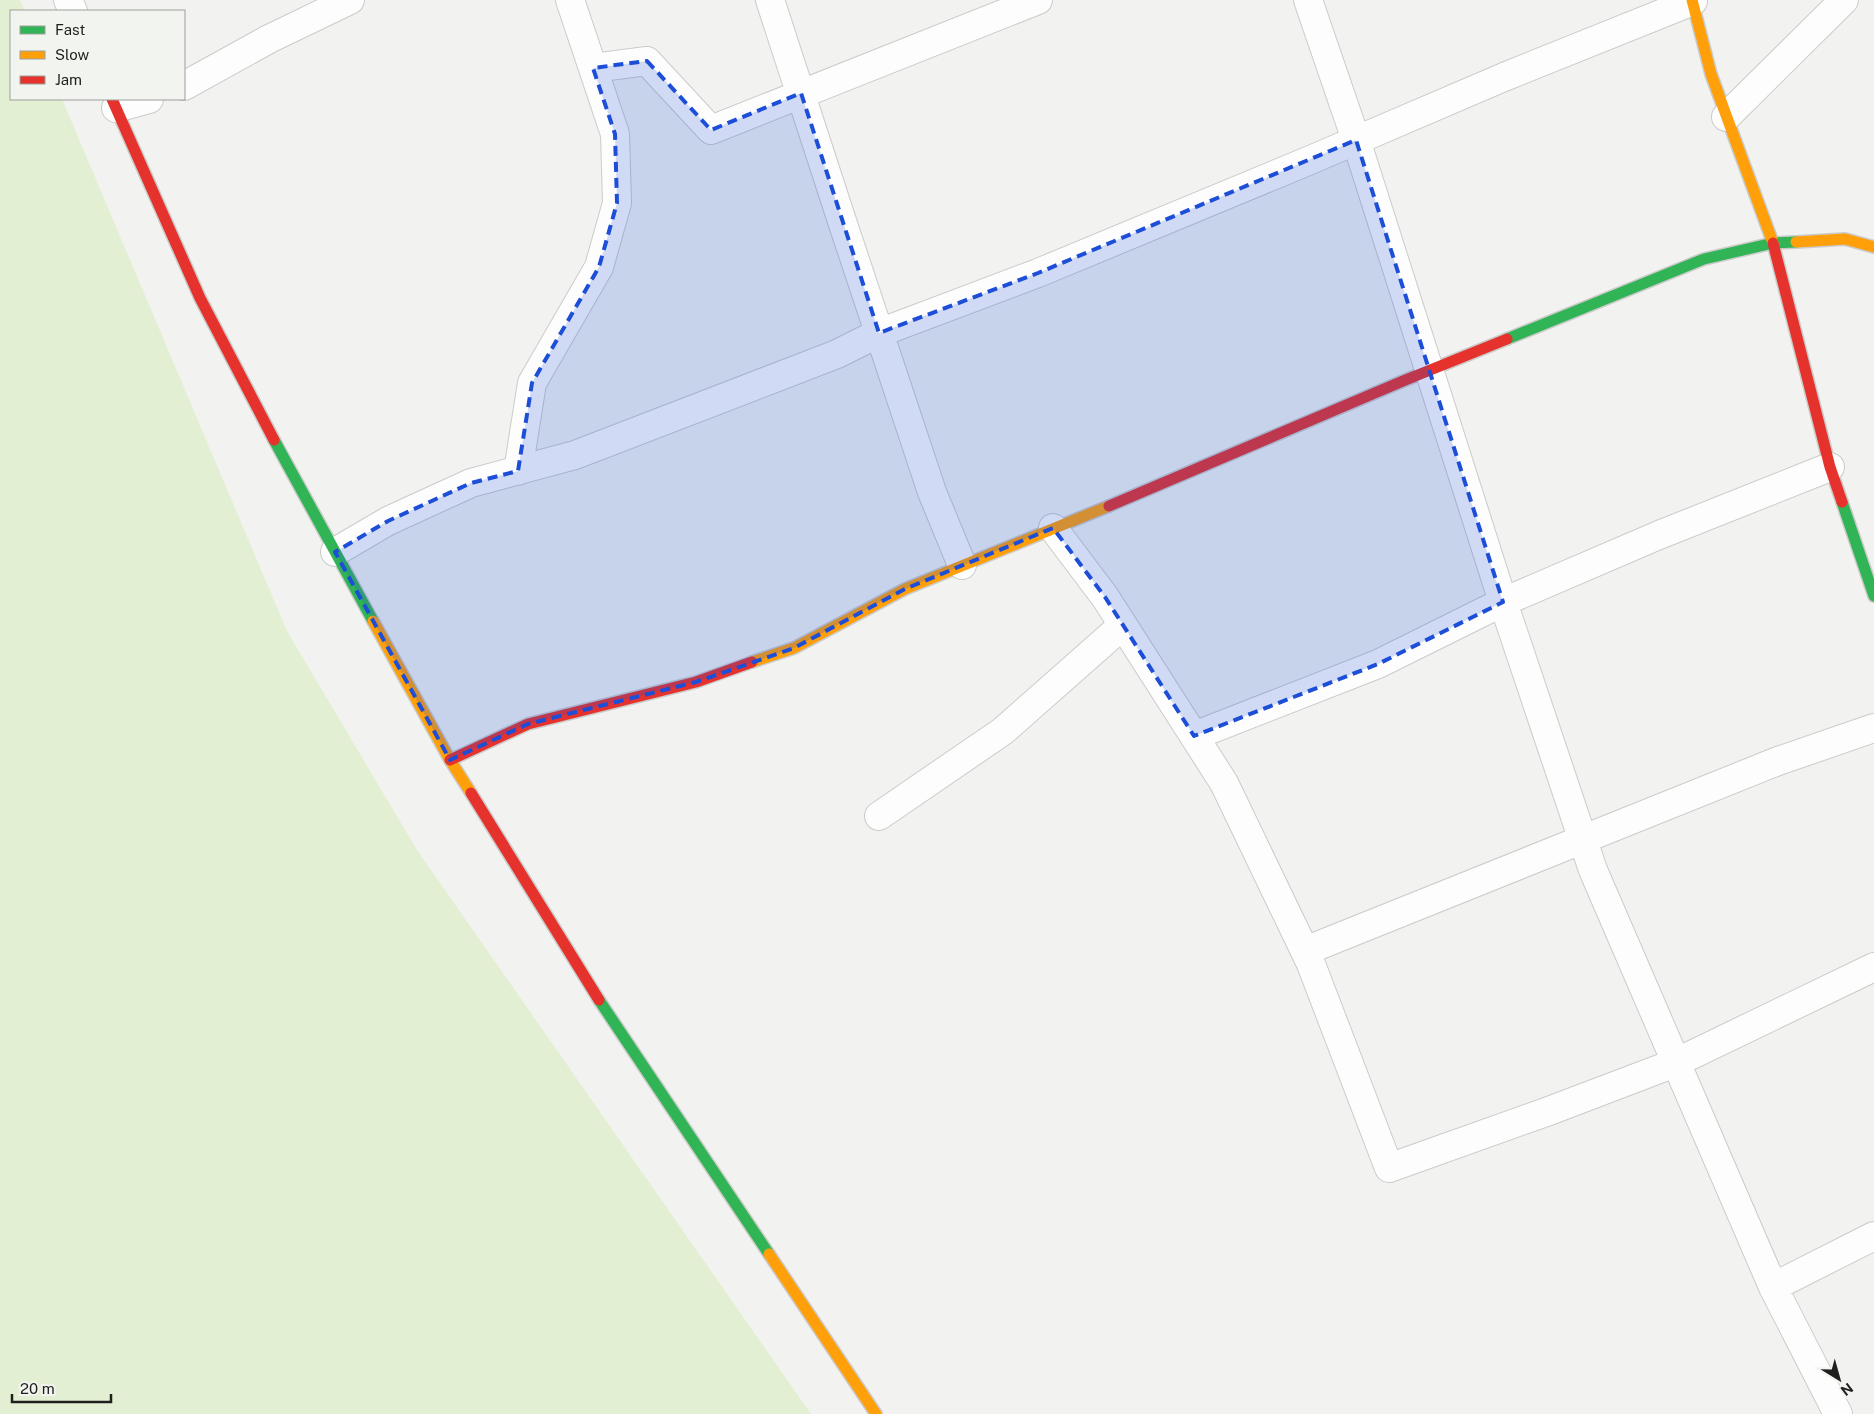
<svg xmlns="http://www.w3.org/2000/svg" width="1874" height="1414" font-family="'Public Sans',sans-serif">
	<style>
		.green { fill: #e3efd3 }
		.lines { fill: none; stroke-linecap: round; stroke-linejoin: round }
		.street-casing { stroke: #cbcbca; stroke-width: 30 }
		.fast-casing { stroke: #cbcbca; stroke-width: 14 }
		.slow-casing { stroke: #cbcbca; stroke-width: 14 }
		.jam-casing { stroke: #cbcbca; stroke-width: 14 }
		.street { stroke: #fdfdfd; stroke-width: 28 }
		.fast { stroke: #30b455; stroke-width: 11 }
		.slow { stroke: #ff9f0a; stroke-width: 11 }
		.jam { stroke: #e5322d; stroke-width: 11 }
		.marked { fill: #1d4ed8; fill-opacity: 0.2; stroke: #1d4ed8; stroke-width: 4; stroke-dasharray: 10 6; stroke-linejoin: round }
	</style>
	<rect width="100%" height="100%" fill="#f2f3f0"/>
	<!-- green -->
	<path class="green" d="M0,0H20L25,11H11V99H62L287,631L417,850L811,1414H0Z"/>
	<g class="lines">
		<!-- street casing -->
		<g class="street-casing">
			<path id="street" d="M68,0L73,11
				M770,0L841,218L932,492L962,565
				M1308,0L1356,140L1503,602L1593,870L1773,1287L1838,1414
				M593,68L647,61L711,130L1038,0
				M184,86L269,39L350,0
				M116,108L149,99
				M1726,117L1844,0
				M518,471L532,383L599,267L617,203L615,134L570,0
				M1053,528L1105,597L1224,783L1311,964L1389,1168L1549,1111L1675,1063L1874,967
				M335,552L388,521L471,483L575,455L837,354L879,333L1038,273L1308,161L1504,77L1693,1
				M1194,736L1378,664L1503,602L1659,535L1830,467
				M879,816L1003,731L1123,625
				M1305,951L1778,761L1874,728
				M1773,1287L1874,1236"/>
		</g>
		<!-- fast casing -->
		<g class="fast-casing">
			<path id="fast" d="M1507,339L1704,259L1773,243L1796,242
				M274,440L373,621
				M1842,502L1874,596
				M599,1000L769,1254"/>
		</g>
		<!-- slow casing -->
		<g class="slow-casing">
			<path id="slow" d="M1692,0L1711,74L1773,243
				M1796,242L1845,239L1874,247
				M373,621L450,760L471,793
				M752,662L794,648L905,589L1109,506
				M769,1254L876,1414"/>
		</g>
		<!-- jam casing -->
		<g class="jam-casing">
			<path id="jam" d="M112,99L200,298L274,440
				M1773,243L1830,467L1842,502
				M1109,506L1403,381L1507,339
				M450,760L528,724L696,682L752,662
				M471,793L599,1000"/>
		</g>
		<!-- street -->
		<use href="#street" class="street"/>
		<!-- fast -->
		<use href="#fast" class="fast"/>
		<!-- slow -->
		<use href="#slow" class="slow"/>
		<!-- jam -->
		<use href="#jam" class="jam"/>
	</g>
	<!-- marked area -->
	<path class="marked" d="M647,61L711,130L801,93L879,333L1038,273L1356,140L1503,602L1378,664L1194,736L1105,597L1053,528L905,589L794,648L696,682L528,724L450,760L335,552L388,521L471,483L518,471L532,383L599,267L617,203L615,134L593,68Z"/>
	<!-- legend -->
	<rect x="10" y="10" width="175" height="90" fill="#f2f4ef" stroke="#9e9f9b"/>
	<rect x="20" y="26" width="25" height="8" fill="#30b455" stroke="#9e9f9b"/>
	<text x="55" y="35" font-size="15" fill="#1f201e">Fast</text>
	<rect x="20" y="51" width="25" height="8" fill="#ff9f0a" stroke="#9e9f9b"/>
	<text x="55" y="60" font-size="15" fill="#1f201e">Slow</text>
	<rect x="20" y="76" width="25" height="8" fill="#e5322d" stroke="#9e9f9b"/>
	<text x="55" y="85" font-size="15" fill="#1f201e">Jam</text>
	<!-- north arrow -->
	<g transform="translate(1839 1379) rotate(143)" stroke="#f2f4ef" stroke-width="4" paint-order="stroke">
	<path d="M0-4L9 19L0 12L-9 19Z" fill="#1f201e"/>
	<text y="-8" font-size="14" font-weight="bold" text-anchor="middle" fill="#1f201e">N</text>
	</g>
	<!-- scale -->
	<path d="M12 1394v8h99v-8" fill="none" stroke="#1f201e" stroke-width="2.5"/>
	<text x="20" y="1394" font-size="15" fill="#1f201e" stroke="#f2f4ef" stroke-width="4" paint-order="stroke">20 m</text>
</svg>
